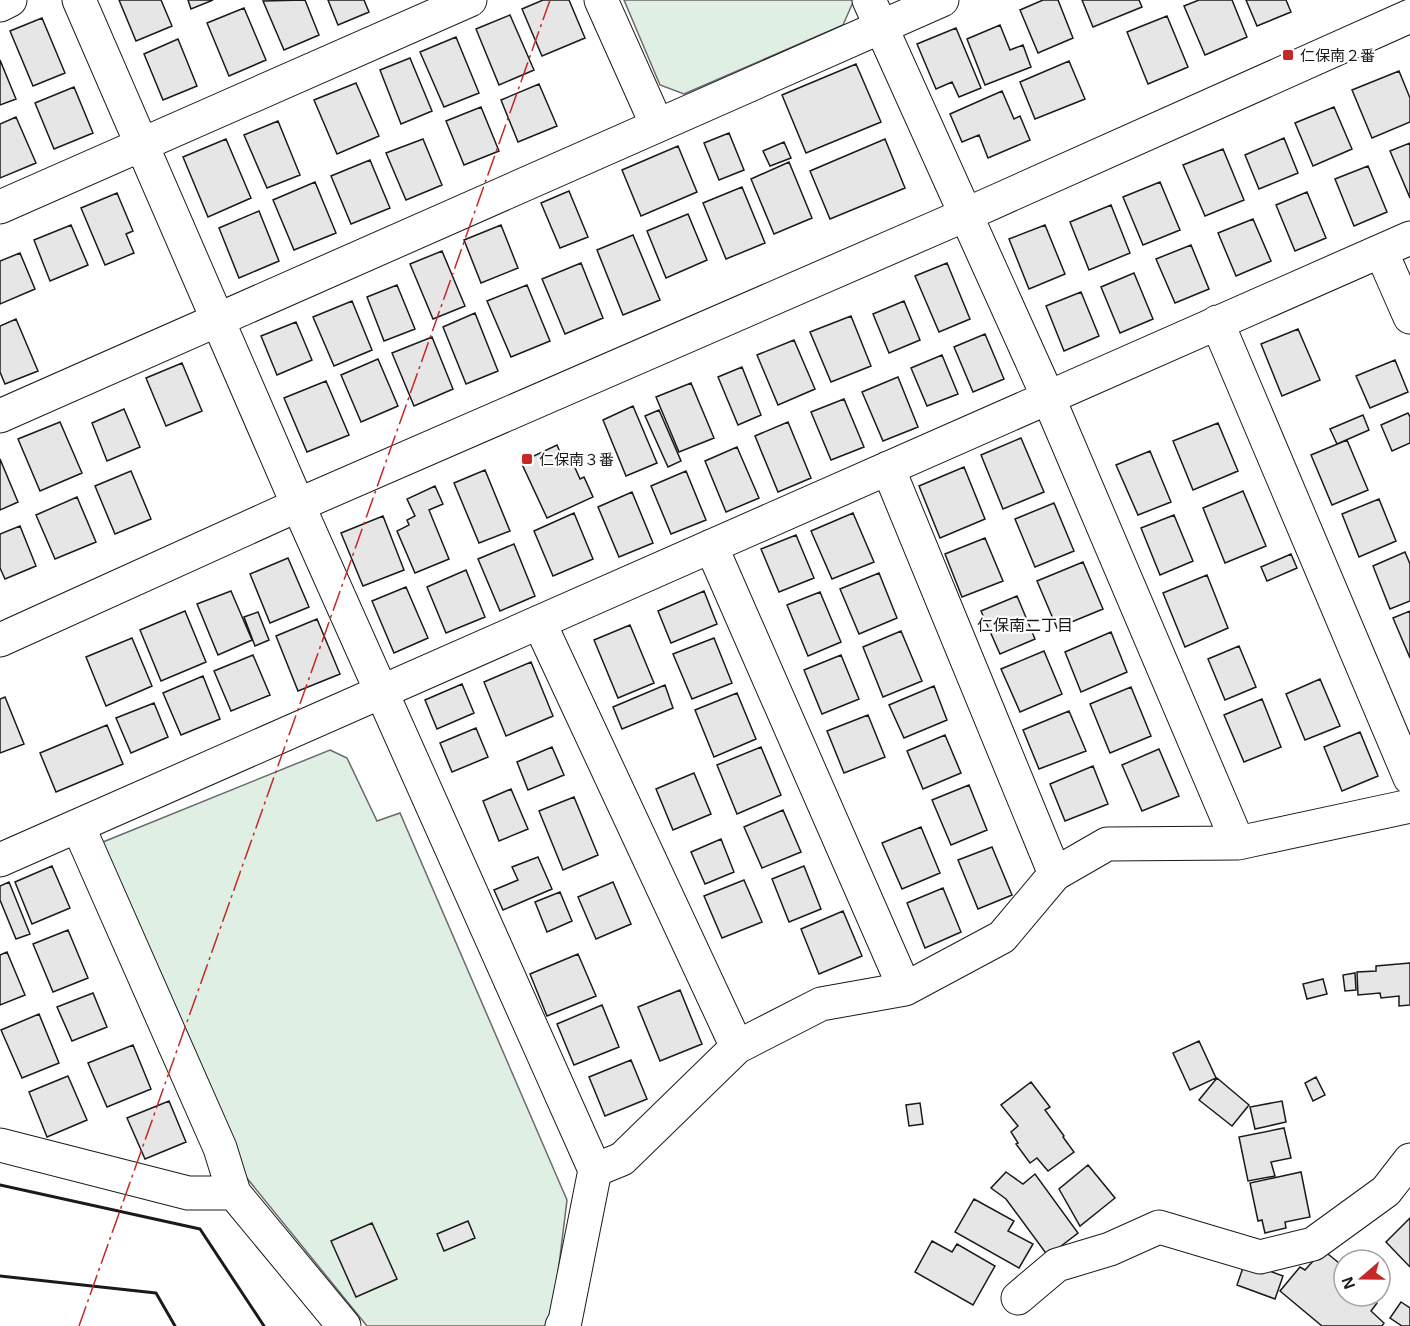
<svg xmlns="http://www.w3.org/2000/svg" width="1410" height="1326" font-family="Helvetica,'Noto Sans JP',sans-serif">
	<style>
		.green { fill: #e0efe3; stroke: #6a6a6a; stroke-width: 1.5 }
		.building { fill: #e6e6e6; stroke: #1a1a1a; stroke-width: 1.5 }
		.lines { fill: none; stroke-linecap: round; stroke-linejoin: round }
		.minor-casing { stroke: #1a1a1a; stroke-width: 35 }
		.minor { stroke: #fff; stroke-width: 33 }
		.wall { stroke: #1a1a1a; stroke-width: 3 }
		.power { stroke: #c62828; stroke-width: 1.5; stroke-dasharray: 21 4.5 3 4.5; stroke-linecap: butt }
		.poi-dot { fill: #c62828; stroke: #fff; stroke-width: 2 }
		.labels { text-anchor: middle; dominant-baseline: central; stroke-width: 4.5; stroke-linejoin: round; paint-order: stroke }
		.poi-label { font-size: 15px; fill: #1a1a1a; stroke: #fff; text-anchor: start }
		.neighbourhood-label { font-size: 16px; fill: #1a1a1a; stroke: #fff }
	</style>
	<rect width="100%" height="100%" fill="#fff"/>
	<!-- green -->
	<path class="green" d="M624,0H854L843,25L684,94L660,85Z
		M330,750L347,758L377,821L400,813L567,1200L552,1322L548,1326H367L246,1177L103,842Z"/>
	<!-- building -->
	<path class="building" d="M119,0H161L172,26L136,41Z
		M188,0H213L191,9Z
		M305,0L319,35L284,50L263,1Z
		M328,0H364L369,12L338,25Z
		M543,0H569L585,38L542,56L522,9Z
		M1043,0H1058L1073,38L1038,53L1020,10Z
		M1082,0H1139L1142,7L1093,27Z
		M1199,0H1232L1247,37L1205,55L1184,6Z
		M1246,0H1286L1291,12L1257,26Z
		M244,8L266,60L229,76L207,23Z
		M510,15L534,70L499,85L476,29Z
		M1167,16L1188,67L1148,84L1127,32Z
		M42,18L65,73L33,86L10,31Z
		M1000,25L1010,50L1023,45L1031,67L985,85L967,39Z
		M956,28L981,88L959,97L952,82L936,89L917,44Z
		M456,37L479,93L444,107L420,52Z
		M178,39L197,86L163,100L144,54Z
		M410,58L432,111L401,124L380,70Z
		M0,60L16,99L0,105Z
		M1069,61L1085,99L1035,119L1020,82Z
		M856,64L881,122L806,153L782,95Z
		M1399,71L1410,98V122L1372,138L1352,90Z
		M356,83L379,136L337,154L314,100Z
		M539,84L557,126L518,142L501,100Z
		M74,87L93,133L54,149L35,103Z
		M1002,91L1014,119L1020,116L1030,140L988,158L979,135L962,142L950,114Z
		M481,107L499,151L464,165L446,121Z
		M1334,107L1352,149L1313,166L1295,123Z
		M16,117L36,163L0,178V124Z
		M278,121L300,175L267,188L244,135Z
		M729,133L744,170L719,180L704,143Z
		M1284,138L1298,173L1259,189L1245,155Z
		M226,139L251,198L208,217L183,157Z
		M423,139L442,185L406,200L386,153Z
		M885,139L905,188L830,219L810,171Z
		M784,142L791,158L770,166L763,151Z
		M1410,143V198L1390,151Z
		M678,146L697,192L641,216L622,170Z
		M1223,149L1244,200L1205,216L1183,165Z
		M370,160L390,208L351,224L331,176Z
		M789,162L812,218L774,234L751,179Z
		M1368,166L1387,212L1354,226L1335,179Z
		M315,182L336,233L294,250L273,200Z
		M1160,182L1180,230L1143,245L1123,197Z
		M742,187L765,243L726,259L703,203Z
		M569,191L588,237L560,248L541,203Z
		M1307,192L1326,238L1295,251L1276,205Z
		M117,193L133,231L126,234L134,253L105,265L81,208Z
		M1111,205L1130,253L1089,270L1070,222Z
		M259,211L279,261L239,278L219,228Z
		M688,214L707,260L666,278L647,231Z
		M1253,219L1271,261L1236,276L1218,233Z
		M71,225L88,265L50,281L34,240Z
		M501,225L518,268L481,283L464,240Z
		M1045,225L1065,274L1029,289L1009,239Z
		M633,235L660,300L623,315L597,250Z
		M1191,245L1209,289L1175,303L1156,259Z
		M442,251L465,306L433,319L410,264Z
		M20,253L35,289L0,304V261Z
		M581,263L603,318L565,334L542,279Z
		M947,263L970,319L939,332L915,276Z
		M1134,273L1153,319L1120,333L1101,287Z
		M397,285L415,329L384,341L367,297Z
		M527,285L550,341L511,357L487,301Z
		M1081,292L1099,336L1064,351L1046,306Z
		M352,301L372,350L334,366L313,317Z
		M904,301L920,340L889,353L873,314Z
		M475,313L498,371L466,384L443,327Z
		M851,316L871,366L831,382L810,332Z
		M16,319L38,371L5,384L0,372V326Z
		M296,322L312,360L277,375L261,336Z
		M1298,329L1320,380L1282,396L1261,344Z
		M985,334L1004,379L973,392L954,347Z
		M432,337L453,389L414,406L392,353Z
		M794,340L815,389L778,405L757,355Z
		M942,355L958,394L927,406L911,368Z
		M378,359L398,406L361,422L341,375Z
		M1395,360L1408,392L1370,408L1356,376Z
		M182,363L202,411L166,426L146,378Z
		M742,367L761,415L738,425L718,377Z
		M898,377L918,427L883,441L862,392Z
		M326,381L349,435L307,452L284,398Z
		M691,383L714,438L679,452L656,397Z
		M844,399L864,447L831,460L811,412Z
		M633,406L657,463L626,476L603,420Z
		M124,409L140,447L107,461L92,423Z
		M659,410L681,461L668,467L645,416Z
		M1408,413L1410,417V443L1392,451L1381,425Z
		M1363,415L1369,430L1337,444L1330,429Z
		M60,422L82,473L40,491L18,439Z
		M788,422L811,478L778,492L755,436Z
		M1218,423L1238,471L1193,490L1173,441Z
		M1021,438L1044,492L1003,509L981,455Z
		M1347,440L1368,490L1332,505L1311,455Z
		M557,445L565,464L572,461L580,479L584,477L593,497L547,518L521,462Z
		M737,447L759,498L726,512L705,461Z
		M1150,451L1171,502L1138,515L1116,465Z
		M0,459L18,502L0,510Z
		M964,467L985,519L940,538L919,486Z
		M485,470L510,531L479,543L454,483Z
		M131,471L151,519L115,534L95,486Z
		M686,471L706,520L671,534L651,486Z
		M435,486L443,504L429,510L449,559L415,573L397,531L409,525L407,520L415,516L407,499Z
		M1243,491L1266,546L1225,563L1203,508Z
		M632,492L653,543L619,557L598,507Z
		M77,497L96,542L55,559L36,515Z
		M1379,499L1396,541L1359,557L1342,514Z
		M1054,503L1074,551L1035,567L1015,519Z
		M574,513L593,559L553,576L534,531Z
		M853,513L874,562L832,579L811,531Z
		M1174,515L1193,561L1160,575L1141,528Z
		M383,516L404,570L363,586L341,533Z
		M20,526L36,566L5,579L0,568V534Z
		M796,535L814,578L779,592L761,549Z
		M985,538L1003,581L962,597L945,554Z
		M514,544L535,596L500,611L478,559Z
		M1405,552L1410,564V601L1390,609L1373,566Z
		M1291,554L1297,568L1267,581L1261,567Z
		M288,558L309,607L270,623L250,574Z
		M1083,562L1103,609L1057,628L1037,581Z
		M466,570L485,617L446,633L427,587Z
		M879,573L897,618L859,634L840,589Z
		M1207,575L1228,628L1185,647L1163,593Z
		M406,587L428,638L394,653L372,601Z
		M231,591L252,640L218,655L197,604Z
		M704,591L717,624L671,643L658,611Z
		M820,592L841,642L808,656L787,605Z
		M1017,596L1035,639L1000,654L981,611Z
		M185,611L206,662L161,681L140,630Z
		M1410,611V658L1393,618Z
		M258,612L269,640L255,646L244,617Z
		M317,619L340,674L298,691L276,636Z
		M630,625L654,683L618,698L594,640Z
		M901,631L922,681L883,697L863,647Z
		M1111,632L1127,672L1081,692L1065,652Z
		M132,638L152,686L106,706L86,657Z
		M714,638L732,683L692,699L673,654Z
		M1239,646L1256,687L1225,700L1208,659Z
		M1044,651L1062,694L1020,712L1001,669Z
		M253,655L270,695L231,711L214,671Z
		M841,655L859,699L822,714L804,670Z
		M531,662L553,716L506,736L484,682Z
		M203,676L220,719L181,735L163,693Z
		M1320,679L1340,726L1305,740L1286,694Z
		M462,684L474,713L437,729L425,700Z
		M665,685L673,708L622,729L613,707Z
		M934,686L947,720L904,738L889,705Z
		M1131,687L1151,736L1110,753L1090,704Z
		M737,693L756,739L714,757L695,710Z
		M5,697L24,744L0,753V699Z
		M1262,699L1281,747L1244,762L1224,715Z
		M154,703L168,737L131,753L116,718Z
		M1069,711L1086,751L1039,769L1023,730Z
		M868,715L885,757L844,773L827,731Z
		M107,725L123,764L56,792L40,753Z
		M476,728L488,757L452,772L440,743Z
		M1360,732L1378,776L1342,791L1324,747Z
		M945,735L961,773L923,789L907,751Z
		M552,747L564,775L528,790L517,762Z
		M761,747L781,795L737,814L717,765Z
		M1159,749L1179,796L1142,811L1122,765Z
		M1093,766L1108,804L1065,821L1050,784Z
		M694,773L711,814L673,830L656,789Z
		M969,785L987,830L951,845L932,800Z
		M511,789L528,829L499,841L483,801Z
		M574,797L598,855L563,870L539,811Z
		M783,810L801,852L762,868L744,827Z
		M921,827L940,873L902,889L882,843Z
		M721,839L734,872L705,884L691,852Z
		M992,847L1012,895L978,909L958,860Z
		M538,857L552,889L503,910L494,890L518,880L512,867Z
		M52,866L70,908L32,924L15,882Z
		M804,866L821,909L789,922L772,879Z
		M744,880L762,922L722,938L704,896Z
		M9,882L30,934L16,939L0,900V886Z
		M613,882L631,924L596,939L578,897Z
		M943,888L961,932L925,948L907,903Z
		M560,892L572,921L547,932L535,902Z
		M843,911L862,956L819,974L801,929Z
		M68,930L88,978L53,992L33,944Z
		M7,952L25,995L0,1005V955Z
		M578,954L596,996L547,1016L530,974Z
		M1410,963V1005L1399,1006V996L1381,998L1380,993L1358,995L1357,972L1376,971V966Z
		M1355,973L1356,990L1345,991L1343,975Z
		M1323,979L1327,994L1307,999L1303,984Z
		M680,990L702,1044L660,1061L638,1007Z
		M93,993L107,1027L72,1041L57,1007Z
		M602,1005L619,1047L574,1065L557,1024Z
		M39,1014L59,1063L22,1078L1,1030Z
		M1199,1041L1216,1078L1190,1090L1173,1053Z
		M133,1045L151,1089L107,1107L88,1063Z
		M631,1060L647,1099L605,1116L589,1077Z
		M68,1076L87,1120L47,1137L29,1092Z
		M1316,1077L1325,1095L1313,1101L1305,1083Z
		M1217,1078L1249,1105L1232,1126L1199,1100Z
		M1031,1082L1050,1107L1045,1110L1064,1136L1063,1137L1074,1152L1048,1171L1037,1158L1030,1163L1016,1144L1018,1143L1011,1132L1018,1126L1001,1105Z
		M169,1101L186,1142L145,1159L127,1118Z
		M1282,1101L1286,1122L1255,1129L1250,1107Z
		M920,1103L923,1124L909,1126L906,1105Z
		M1284,1128L1291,1158L1271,1162L1275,1176L1248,1181L1239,1137Z
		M1088,1165L1115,1198L1080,1226L1059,1189Z
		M1006,1172L1023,1184L1035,1174L1078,1233L1048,1256L1006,1199L991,1188Z
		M1301,1172L1310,1217L1285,1222L1286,1228L1265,1233L1262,1220L1258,1221L1250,1183Z
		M974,1199L1014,1221L1008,1231L1033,1244L1019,1268L955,1232Z
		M1410,1218V1267L1386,1242Z
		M468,1221L475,1238L444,1251L437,1234Z
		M372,1223L397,1279L356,1297L331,1241Z
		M932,1241L952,1252L957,1244L995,1266L973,1305L915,1272Z
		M1323,1250L1344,1267V1272L1342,1274L1344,1275V1296H1369L1377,1303L1371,1311L1384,1323L1382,1326H1322L1280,1291L1300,1267L1305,1270Z
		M1245,1262L1283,1276L1275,1299L1237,1285Z
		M1401,1302L1410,1308V1326H1402L1390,1318Z"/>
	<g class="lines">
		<!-- minor casing -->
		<g class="minor-casing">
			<path id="minor" d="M79,0L298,505L595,1170
				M601,0L657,125
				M869,0L1048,397L1238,843
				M0,5L10,0
				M0,207L470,0
				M1381,251L1410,317
				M1217,322L1410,778
				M0,416L942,0
				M888,468L1055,874
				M711,546L905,989
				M539,622L737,1047
				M0,640L298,505L965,215L1410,16
				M78,826L220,1148L234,1193
				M0,860L1410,238
				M0,1145L188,1193H234L344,1326
				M1018,1298L1057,1265L1110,1249L1159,1227L1260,1257L1313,1244L1386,1191L1410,1160
				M562,1326L565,1321L595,1170L622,1159L737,1047L821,1004L905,989L1002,937L1055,874L1107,844L1238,843L1410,806"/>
		</g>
		<!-- minor -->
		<use href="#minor" class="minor"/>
		<!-- wall -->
		<path class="wall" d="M0,1185L200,1229L264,1326
			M0,1276L156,1293L175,1326"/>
		<!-- power -->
		<path class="power" d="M79,1326L550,0"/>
	</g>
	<!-- markers -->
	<g class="poi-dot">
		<rect x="1282" y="49" width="12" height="12" rx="3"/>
		<rect x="521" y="453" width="12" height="12" rx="3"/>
	</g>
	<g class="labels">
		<!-- poi labels -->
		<g class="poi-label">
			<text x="1300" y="55">仁保南２番</text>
			<text x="539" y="459">仁保南３番</text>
		</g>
		<!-- neighbourhood labels -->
		<g class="neighbourhood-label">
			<text x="1025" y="625">仁保南二丁目</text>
		</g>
	</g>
	<!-- north arrow -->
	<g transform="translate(1362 1278) rotate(250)"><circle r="28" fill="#ffffff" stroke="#a3a3a3" stroke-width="1.5"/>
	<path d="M0-4.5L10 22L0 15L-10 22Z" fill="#c62828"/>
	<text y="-9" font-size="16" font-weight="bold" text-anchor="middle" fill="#1a1a1a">N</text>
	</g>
</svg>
